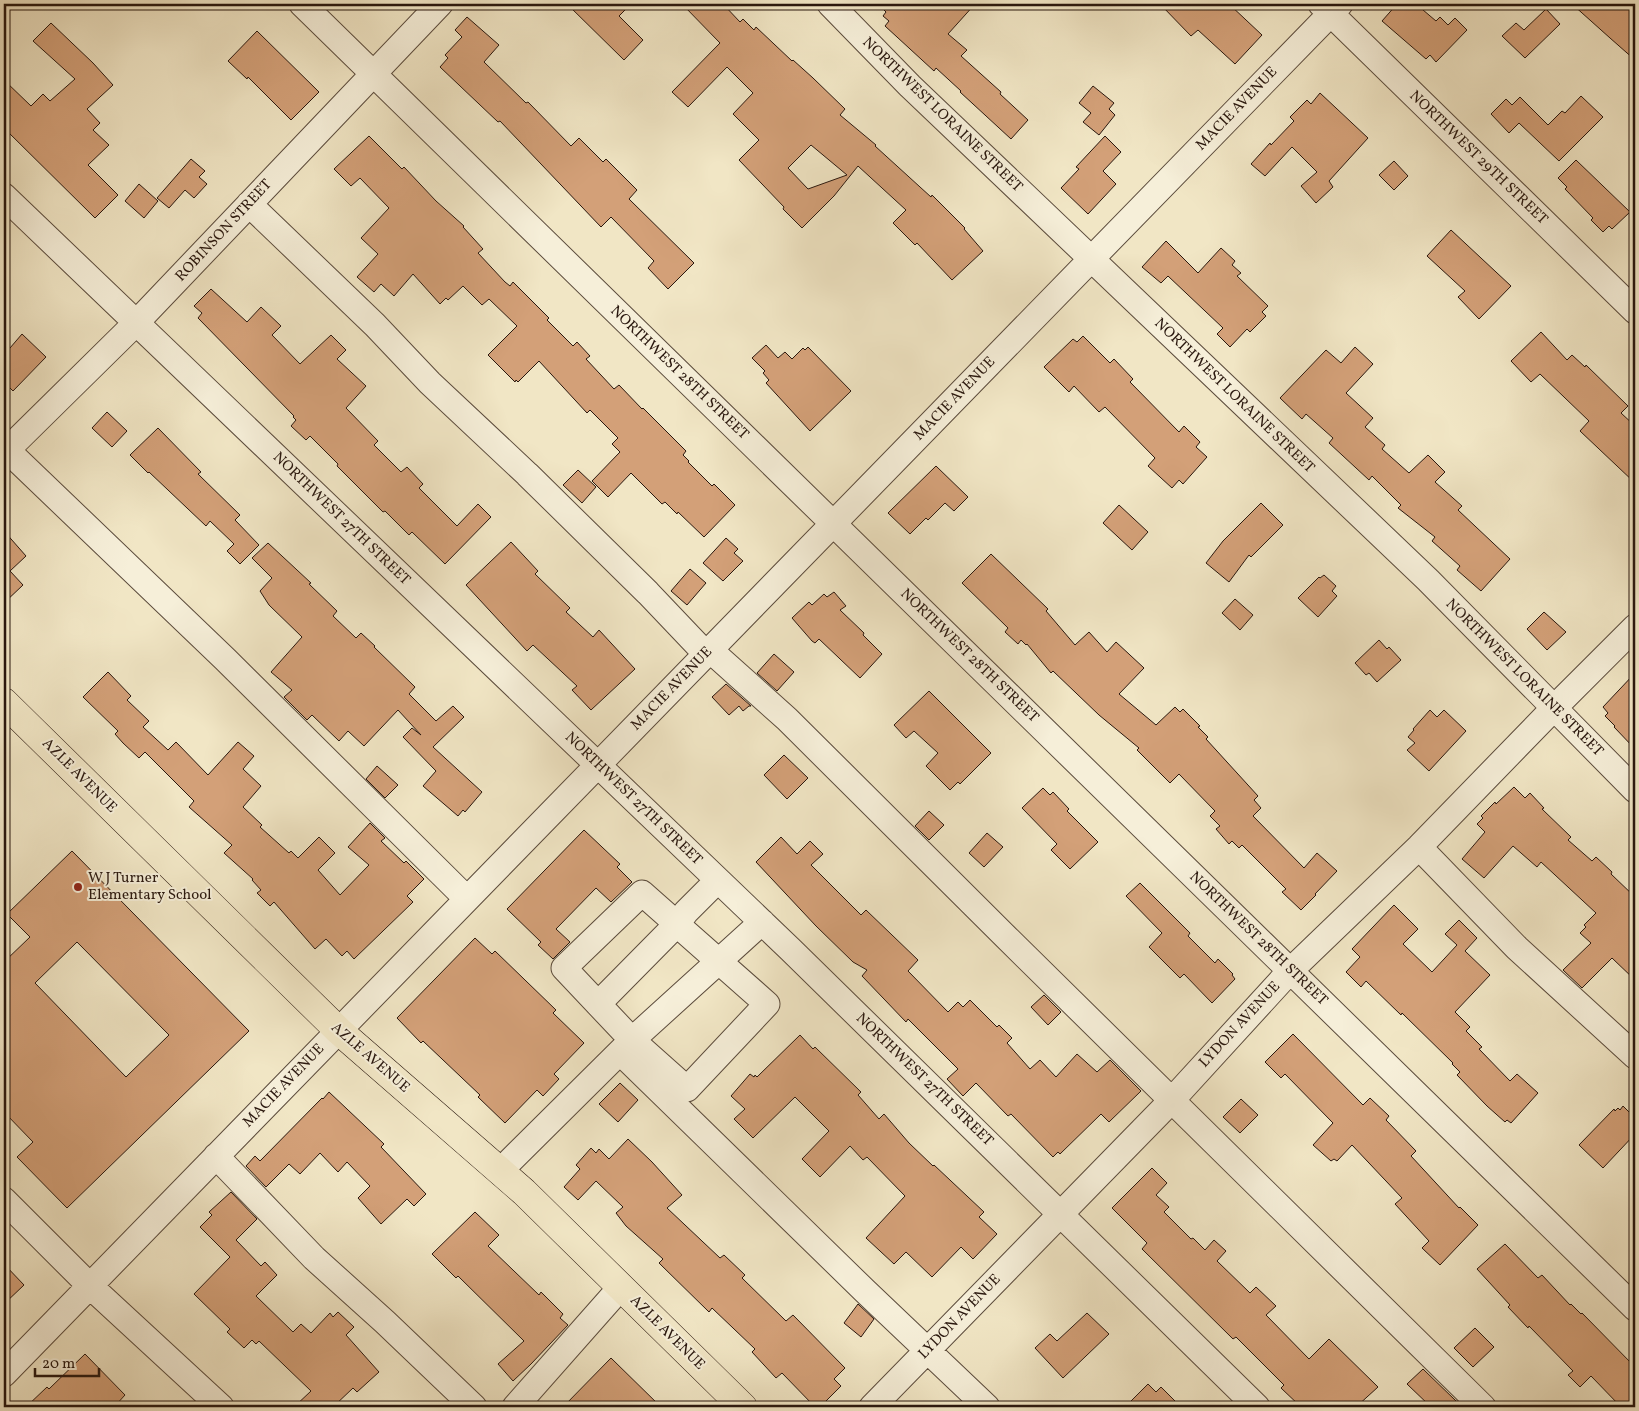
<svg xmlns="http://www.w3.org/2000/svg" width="1639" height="1411" font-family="Vollkorn,serif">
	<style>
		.building { fill: #d3a078; stroke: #29170e; fill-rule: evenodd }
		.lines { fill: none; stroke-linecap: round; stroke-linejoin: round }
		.minor-casing { stroke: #5b4b3c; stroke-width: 27 }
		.major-casing { stroke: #29170e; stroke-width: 29 }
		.minor { stroke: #f6efd9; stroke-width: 25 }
		.major { stroke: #f1e6c5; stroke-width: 28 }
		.poi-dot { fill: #8f2418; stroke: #f6efd9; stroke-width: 2 }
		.labels { text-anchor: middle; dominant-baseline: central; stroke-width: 4; stroke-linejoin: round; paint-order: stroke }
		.street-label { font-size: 15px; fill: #29170e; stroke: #f6efd9 }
		.poi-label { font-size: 15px; fill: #29170e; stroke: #f6efd9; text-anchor: start }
	</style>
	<rect width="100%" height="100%" fill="#f1e6c5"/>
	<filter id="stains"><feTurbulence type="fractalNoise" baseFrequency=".004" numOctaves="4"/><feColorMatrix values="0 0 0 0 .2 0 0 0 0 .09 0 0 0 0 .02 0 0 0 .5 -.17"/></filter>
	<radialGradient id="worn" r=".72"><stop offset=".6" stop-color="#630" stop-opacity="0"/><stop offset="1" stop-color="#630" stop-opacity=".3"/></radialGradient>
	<!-- building -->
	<path class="building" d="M567,4H631L619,16L643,40L624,60Z
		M682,4H723L740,22L743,19L754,30L756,27L792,61L793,60L813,78L845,109L840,115L876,145L875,146L931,197L932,195L965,228L964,229L983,251L952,280L917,243L915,245L893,223L906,210L858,166L834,196L802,228L783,209L784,207L739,160L759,140L733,114L753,93L727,67L688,107L672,92L720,43ZM811,145L847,175L808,189L788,168Z
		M878,4H975L948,34L967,50L961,56L1001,92L1000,94L1028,120L1011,139L960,92L961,91L936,68L934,71L885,26L889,21L883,16L886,12Z
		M1160,4H1229L1262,35L1235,64L1198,30L1191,36Z
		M1397,4H1416L1436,21L1440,17L1448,25L1455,18L1467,30L1436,62L1430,55L1426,59L1382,21Z
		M1572,4H1635V60L1610,38Z
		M1546,9L1560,24L1525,58L1502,36L1516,23L1524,30Z
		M467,17L499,45L484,62L526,103L528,102L571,146L579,138L603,162L606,159L637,190L629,199L694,263L668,289L648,268L654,261L611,217L601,227L500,121L498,122L440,67L448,58L445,55L462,37L455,30Z
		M51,23L93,63L113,85L87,109L100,123L93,130L109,145L88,165L118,195L95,218L4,128V80L31,106L43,94L50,101L75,79L33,41Z
		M257,31L319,92L291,120L248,77L247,79L228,61Z
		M1093,86L1114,103L1109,109L1115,115L1099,135L1083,122L1091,113L1079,103Z
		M1320,93L1368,138L1329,181L1333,187L1316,203L1301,186L1317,172L1292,147L1265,176L1251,164L1270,143L1271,145L1294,121L1290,117L1307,100L1311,104Z
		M1581,96L1603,117L1559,161L1519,123L1509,133L1491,114L1506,99L1512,105L1520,97L1548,125L1562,111L1565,113Z
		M369,136L402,169L404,167L436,201L464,226L463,227L483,249L478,253L505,282L510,286L513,282L549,318L547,320L573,346L577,342L590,356L586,359L614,389L619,385L642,409L643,408L686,451L683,455L689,461L688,462L712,486L714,484L735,505L704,537L678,512L677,514L665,502L662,504L631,473L608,497L592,481L620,452L612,444L618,438L590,410L587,413L539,361L518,382L516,380L515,382L488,355L517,326L489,299L482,305L463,286L448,300L446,298L440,304L413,274L394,296L381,284L374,292L357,277L378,254L361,238L389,208L360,178L351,186L334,169Z
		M1105,136L1121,152L1103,171L1116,184L1088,214L1061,188L1079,169L1076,167Z
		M191,159L205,171L199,177L207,184L194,198L185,190L169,208L157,198Z
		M1576,160L1630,212L1612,229L1609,226L1603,232L1591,220L1593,218L1565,189L1567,187L1558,178Z
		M1394,161L1408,176L1394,190L1379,175Z
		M139,184L158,201L144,218L125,201Z
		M1451,230L1511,286L1479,319L1458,297L1465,291L1427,256Z
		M1166,241L1198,273L1221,248L1235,261L1232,265L1241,273L1237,276L1268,306L1262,312L1266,316L1250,332L1247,329L1230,347L1217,334L1223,328L1168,276L1161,283L1142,267Z
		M211,289L247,322L261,307L281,326L272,335L300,364L331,335L346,350L337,359L366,386L346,408L378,441L374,445L401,472L407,467L423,484L419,488L457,526L478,504L491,517L445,564L412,532L409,535L385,511L383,512L337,466L338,464L310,436L306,440L291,426L296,420L293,417L294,416L198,318L202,313L194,306Z
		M1541,332L1567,360L1572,355L1585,367L1586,365L1628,406L1621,413L1635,426V483L1580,431L1589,421L1540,374L1531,382L1511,361Z
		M22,334L46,357L13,391L4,382V355Z
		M1083,336L1110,363L1114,359L1133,379L1130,382L1179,432L1184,426L1200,442L1196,447L1207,457L1183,484L1179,480L1172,488L1148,466L1155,458L1105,407L1099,412L1074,386L1069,392L1044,367L1073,339L1077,342Z
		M766,345L778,358L785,352L792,359L803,348L805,350L808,347L851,391L810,431L766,383L769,380L763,373L765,371L752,358Z
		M1355,347L1373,364L1346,393L1373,418L1365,427L1385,445L1382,449L1409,473L1428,455L1445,472L1435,482L1462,506L1458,510L1510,559L1481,591L1457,570L1460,566L1432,541L1435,537L1398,508L1401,505L1372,476L1369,480L1329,443L1333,438L1306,414L1302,419L1280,398L1326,350L1341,363Z
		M107,412L127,431L112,447L92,428Z
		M158,428L201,472L198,474L240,515L235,520L259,545L240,564L227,551L234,544L210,521L206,526L149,472L148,473L130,455Z
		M936,466L968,497L954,511L945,503L928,520L926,518L910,534L888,513Z
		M578,470L596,487L582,503L563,485Z
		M1261,503L1283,525L1251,557L1249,555L1229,582L1206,563L1223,541Z
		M1119,505L1148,532L1132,550L1103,523Z
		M4,531L26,556L10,571L23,585L4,603Z
		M726,538L738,549L734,553L743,561L723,581L703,563Z
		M511,542L538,571L535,574L570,608L566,612L593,637L599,630L635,669L591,710L572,690L577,686L533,645L527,651L466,585Z
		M268,543L311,583L309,584L337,611L333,616L356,638L361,633L375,646L374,647L415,687L409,694L436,721L453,706L464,717L433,747L482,792L465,812L463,810L458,816L423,786L436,771L403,737L412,728L421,735L398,710L364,746L348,731L339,741L312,715L307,720L284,697L292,690L271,672L302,637L269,605L260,591L272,578L252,558Z
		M991,554L1048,609L1046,611L1075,645L1089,632L1107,652L1116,642L1144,668L1119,694L1156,725L1175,707L1180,712L1183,709L1200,726L1198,727L1208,737L1206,739L1258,796L1254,800L1261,808L1253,816L1304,868L1317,853L1337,871L1315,894L1316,895L1301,910L1282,892L1286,889L1242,845L1239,848L1232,841L1229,844L1216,829L1220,826L1210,816L1215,811L1179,774L1170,783L1137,750L1139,748L1099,715L1053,671L1051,673L1027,644L1026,645L1021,640L1018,644L1005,632L1008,628L962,583Z
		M690,569L706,583L687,605L671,591Z
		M1324,575L1336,586L1332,591L1337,596L1318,617L1298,598L1319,577L1320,578Z
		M834,592L846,606L840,610L864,633L863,635L882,654L860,678L819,639L815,643L812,641L792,618L809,602L812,605L824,594L827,597Z
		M1235,599L1253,615L1240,630L1222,613Z
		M1544,612L1566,632L1547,650L1527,629Z
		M1379,640L1387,649L1389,647L1401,660L1377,682L1369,673L1366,675L1355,663Z
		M774,654L794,672L777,691L757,673Z
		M108,672L131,696L127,700L149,721L143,727L168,750L176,742L208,775L238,742L254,756L243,769L261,786L243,807L262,825L260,827L289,853L291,851L298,858L319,837L335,853L318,870L340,895L369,865L348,847L370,823L385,838L381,841L404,863L406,861L424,879L407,896L413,902L354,959L347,951L342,956L326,939L315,949L274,902L270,906L257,893L261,890L252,880L253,879L224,853L232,845L189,807L194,801L145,752L139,758L123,743L115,734L118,731L83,697Z
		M1635,673V749L1614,727L1615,726L1605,716L1608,713L1603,707Z
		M726,684L751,706H749L743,711L739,706L729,715L712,697Z
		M929,691L991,753L960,784L958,782L950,790L926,766L938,753L914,731L906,738L894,725Z
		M1430,710L1437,717L1444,710L1466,731L1429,771L1407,750L1415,743L1408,737L1414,730L1413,729Z
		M784,755L808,778L787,799L764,775Z
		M377,766L398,785L385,798L366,779Z
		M1514,787L1525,798L1530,793L1544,808L1542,809L1571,837L1568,840L1592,861L1596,857L1612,872L1611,874L1635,897V980L1612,958L1582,988L1563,970L1591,943L1580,933L1586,927L1584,925L1596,913L1541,862L1537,867L1513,846L1484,878L1462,859L1485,832L1477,824L1483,818L1481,816L1495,802L1496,804Z
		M1043,788L1050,795L1053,792L1069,809L1067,811L1098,842L1070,869L1051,850L1057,844L1022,808Z
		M929,811L944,825L929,840L915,826Z
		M584,830L620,864L617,867L632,882L611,902L596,888L556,929L570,942L553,959L538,945L541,942L507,909Z
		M987,833L1003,847L984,867L969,853Z
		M781,837L797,854L810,841L823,854L811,865L861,915L866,910L918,960L908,971L948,1012L958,1002L963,1007L970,1000L997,1027L999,1025L1012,1038L1007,1043L1030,1069L1040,1060L1056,1077L1077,1054L1097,1072L1110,1060L1141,1091L1109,1122L1101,1114L1060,1154L1058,1152L1053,1157L1011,1114L1008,1116L976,1083L963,1096L947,1079L958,1069L908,1019L906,1022L862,976L867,970L853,962L816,926L756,862Z
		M72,851L249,1031L67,1208L17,1157L33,1142L4,1112V962L30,937L7,914ZM77,942L169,1035L126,1077L35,983Z
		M1140,883L1190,933L1188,936L1215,963L1218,959L1233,974L1232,975L1235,979L1212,1003L1184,974L1180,978L1149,947L1162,933L1126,896Z
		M1394,905L1418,929L1403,944L1432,972L1457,945L1445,934L1459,920L1477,938L1465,951L1490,975L1455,1012L1470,1027L1466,1031L1482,1047L1479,1049L1510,1081L1517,1074L1538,1093L1511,1123L1507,1120L1505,1122L1487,1106L1457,1075L1460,1072L1452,1064L1453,1063L1402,1013L1401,1015L1366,981L1361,987L1346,972L1360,957L1352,949Z
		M475,938L492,954L495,951L556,1010L553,1013L584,1043L554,1074L559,1079L543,1096L537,1090L505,1123L478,1097L480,1095L423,1041L421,1043L397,1018Z
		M1044,995L1061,1012L1048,1025L1031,1007Z
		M1293,1034L1363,1105L1370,1098L1389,1116L1386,1120L1416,1151L1411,1156L1459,1208L1460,1207L1478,1225L1440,1265L1422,1248L1429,1241L1395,1204L1402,1198L1352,1145L1337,1161L1334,1159L1331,1161L1313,1145L1333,1123L1285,1074L1281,1078L1265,1062Z
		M800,1035L813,1049L815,1047L861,1092L858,1095L879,1119L884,1114L909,1143L933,1166L934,1165L984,1212L979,1217L997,1234L973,1259L961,1247L932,1277L906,1252L894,1264L866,1238L905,1196L867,1157L863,1160L850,1146L820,1177L802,1159L829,1131L795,1097L753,1138L734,1119L745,1109L731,1096L750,1074L754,1077L755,1075L757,1077Z
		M620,1083L638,1100L618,1122L599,1104Z
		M329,1092L384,1144L381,1147L426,1194L414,1206L407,1199L381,1224L358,1198L370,1186L347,1162L338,1172L320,1153L300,1174L289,1164L266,1187L246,1166L255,1156L260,1161L322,1098L323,1099Z
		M1241,1099L1258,1115L1240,1133L1223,1117Z
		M1623,1106L1635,1118V1134L1603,1168L1579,1145L1614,1109L1615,1111L1618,1108L1620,1110Z
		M628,1139L652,1162L682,1195L667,1208L720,1258L724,1255L745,1275L742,1278L786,1321L793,1315L845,1368L834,1379L841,1386L820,1407H815L782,1373L776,1378L752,1352L755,1349L712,1308L709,1312L659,1263L663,1259L626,1226L616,1213L623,1207L596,1181L578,1200L564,1187L580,1169L576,1165L591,1148L596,1153L599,1149L609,1159Z
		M1152,1168L1167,1183L1156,1195L1169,1207L1164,1212L1191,1239L1193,1238L1205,1250L1214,1240L1226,1251L1217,1261L1250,1293L1256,1287L1276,1306L1266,1315L1309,1359L1329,1339L1378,1387L1356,1407H1301L1281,1388L1284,1385L1236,1337L1233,1339L1142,1249L1147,1243L1112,1208Z
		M231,1192L257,1219L236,1240L261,1266L265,1262L277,1275L256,1296L293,1332L301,1324L311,1333L330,1313L333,1317L338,1312L354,1327L346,1335L379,1372L357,1392L353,1388L333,1407H294L311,1391L259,1341L256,1344L252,1340L244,1348L227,1332L230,1329L194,1294L230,1257L200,1227L212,1215L209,1212Z
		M475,1212L499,1235L488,1246L539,1295L541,1292L563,1314L560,1318L568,1325L531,1364L513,1381L498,1364L524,1341L458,1276L456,1278L432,1254Z
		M1505,1244L1538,1278L1542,1275L1570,1305L1571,1304L1581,1314L1582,1313L1635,1367V1407H1621L1591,1376L1580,1387L1568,1375L1573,1371L1529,1326L1528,1328L1508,1307L1510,1305L1477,1269Z
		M4,1264L24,1285L4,1304Z
		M858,1304L874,1319L861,1337L844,1323Z
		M1087,1313L1109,1334L1063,1378L1035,1348L1050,1334L1057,1341Z
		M1475,1328L1494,1347L1473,1367L1454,1348Z
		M85,1354L125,1395L114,1407H26L47,1387L49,1389Z
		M611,1358L661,1407H563Z
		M1423,1369L1455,1400L1463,1407H1431L1407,1384Z
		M1148,1384L1156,1392L1161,1387L1181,1407H1125Z"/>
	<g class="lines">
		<!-- minor casing -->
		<g class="minor-casing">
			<path id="minor" d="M302,4L1635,1308
				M830,4L910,86L1428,580L1635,790
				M1321,4L1635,311
				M4,196L791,950L1257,1407
				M249,204L375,325L430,383L527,474L648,593L706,654
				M7,450L225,659L467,899
				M4,453L136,323L440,4
				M710,650L787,719L1007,938L1483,1407
				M1419,847L1517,948L1635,1056
				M598,1004L677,924L686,912L718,880
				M620,1052L865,1291L987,1407
				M216,1156L314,1258L385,1322L474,1407
				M500,1171L632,1040L687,1089L767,1004L681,928L677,924L642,893L564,968L632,1040L762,922
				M4,1200L90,1286L221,1407
				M4,1374L1340,4
				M515,1407L621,1287
				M872,1407L1172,1100L1290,971L1419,847L1554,708L1635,627"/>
		</g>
		<!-- major casing -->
		<g class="major-casing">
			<path id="major" d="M4,702L339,1031L524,1192L743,1407"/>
		</g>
		<!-- minor -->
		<use href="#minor" class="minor"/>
		<!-- major -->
		<use href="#major" class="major"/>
	</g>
	<!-- markers -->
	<circle class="poi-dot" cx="78" cy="887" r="5"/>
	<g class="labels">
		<!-- street labels -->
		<g class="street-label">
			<text transform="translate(1237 109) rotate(-46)">MACIE AVENUE</text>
			<text transform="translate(942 115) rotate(44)">NORTHWEST LORAINE STREET</text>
			<text transform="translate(1478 158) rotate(44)">NORTHWEST 29TH STREET</text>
			<text transform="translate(224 231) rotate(-47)">ROBINSON STREET</text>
			<text transform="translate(679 373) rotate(44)">NORTHWEST 28TH STREET</text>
			<text transform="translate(1234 396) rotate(44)">NORTHWEST LORAINE STREET</text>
			<text transform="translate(955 399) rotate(-46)">MACIE AVENUE</text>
			<text transform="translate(341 519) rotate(44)">NORTHWEST 27TH STREET</text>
			<text transform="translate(969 656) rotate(44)">NORTHWEST 28TH STREET</text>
			<text transform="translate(1524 678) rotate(45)">NORTHWEST LORAINE STREET</text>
			<text transform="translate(672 689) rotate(-46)">MACIE AVENUE</text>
			<text transform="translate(79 776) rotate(45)">AZLE AVENUE</text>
			<text transform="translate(633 799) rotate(44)">NORTHWEST 27TH STREET</text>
			<text transform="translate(1258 939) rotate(44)">NORTHWEST 28TH STREET</text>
			<text transform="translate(1240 1025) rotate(-47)">LYDON AVENUE</text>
			<text transform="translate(370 1058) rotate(41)">AZLE AVENUE</text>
			<text transform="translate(924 1080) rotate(44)">NORTHWEST 27TH STREET</text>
			<text transform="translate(284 1086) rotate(-46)">MACIE AVENUE</text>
			<text transform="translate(960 1317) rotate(-46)">LYDON AVENUE</text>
			<text transform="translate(667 1333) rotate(45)">AZLE AVENUE</text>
		</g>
		<!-- poi labels -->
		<g class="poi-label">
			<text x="88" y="878">W J Turner<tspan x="88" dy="17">Elementary School</tspan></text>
		</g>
	</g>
	<!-- margin -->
	<rect width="1639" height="1411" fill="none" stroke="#f1e6c5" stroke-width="20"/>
	<rect x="5" y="5" width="1629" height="1401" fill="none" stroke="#29170e" stroke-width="2.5"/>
	<rect x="10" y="10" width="1619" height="1391" fill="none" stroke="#29170e"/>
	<!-- scale -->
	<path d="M35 1368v8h64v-8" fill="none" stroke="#29170e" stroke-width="2.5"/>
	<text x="42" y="1368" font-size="15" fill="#29170e" stroke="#f6efd9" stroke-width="4" paint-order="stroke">20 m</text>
	<rect width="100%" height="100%" filter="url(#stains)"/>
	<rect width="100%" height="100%" fill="url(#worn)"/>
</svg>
